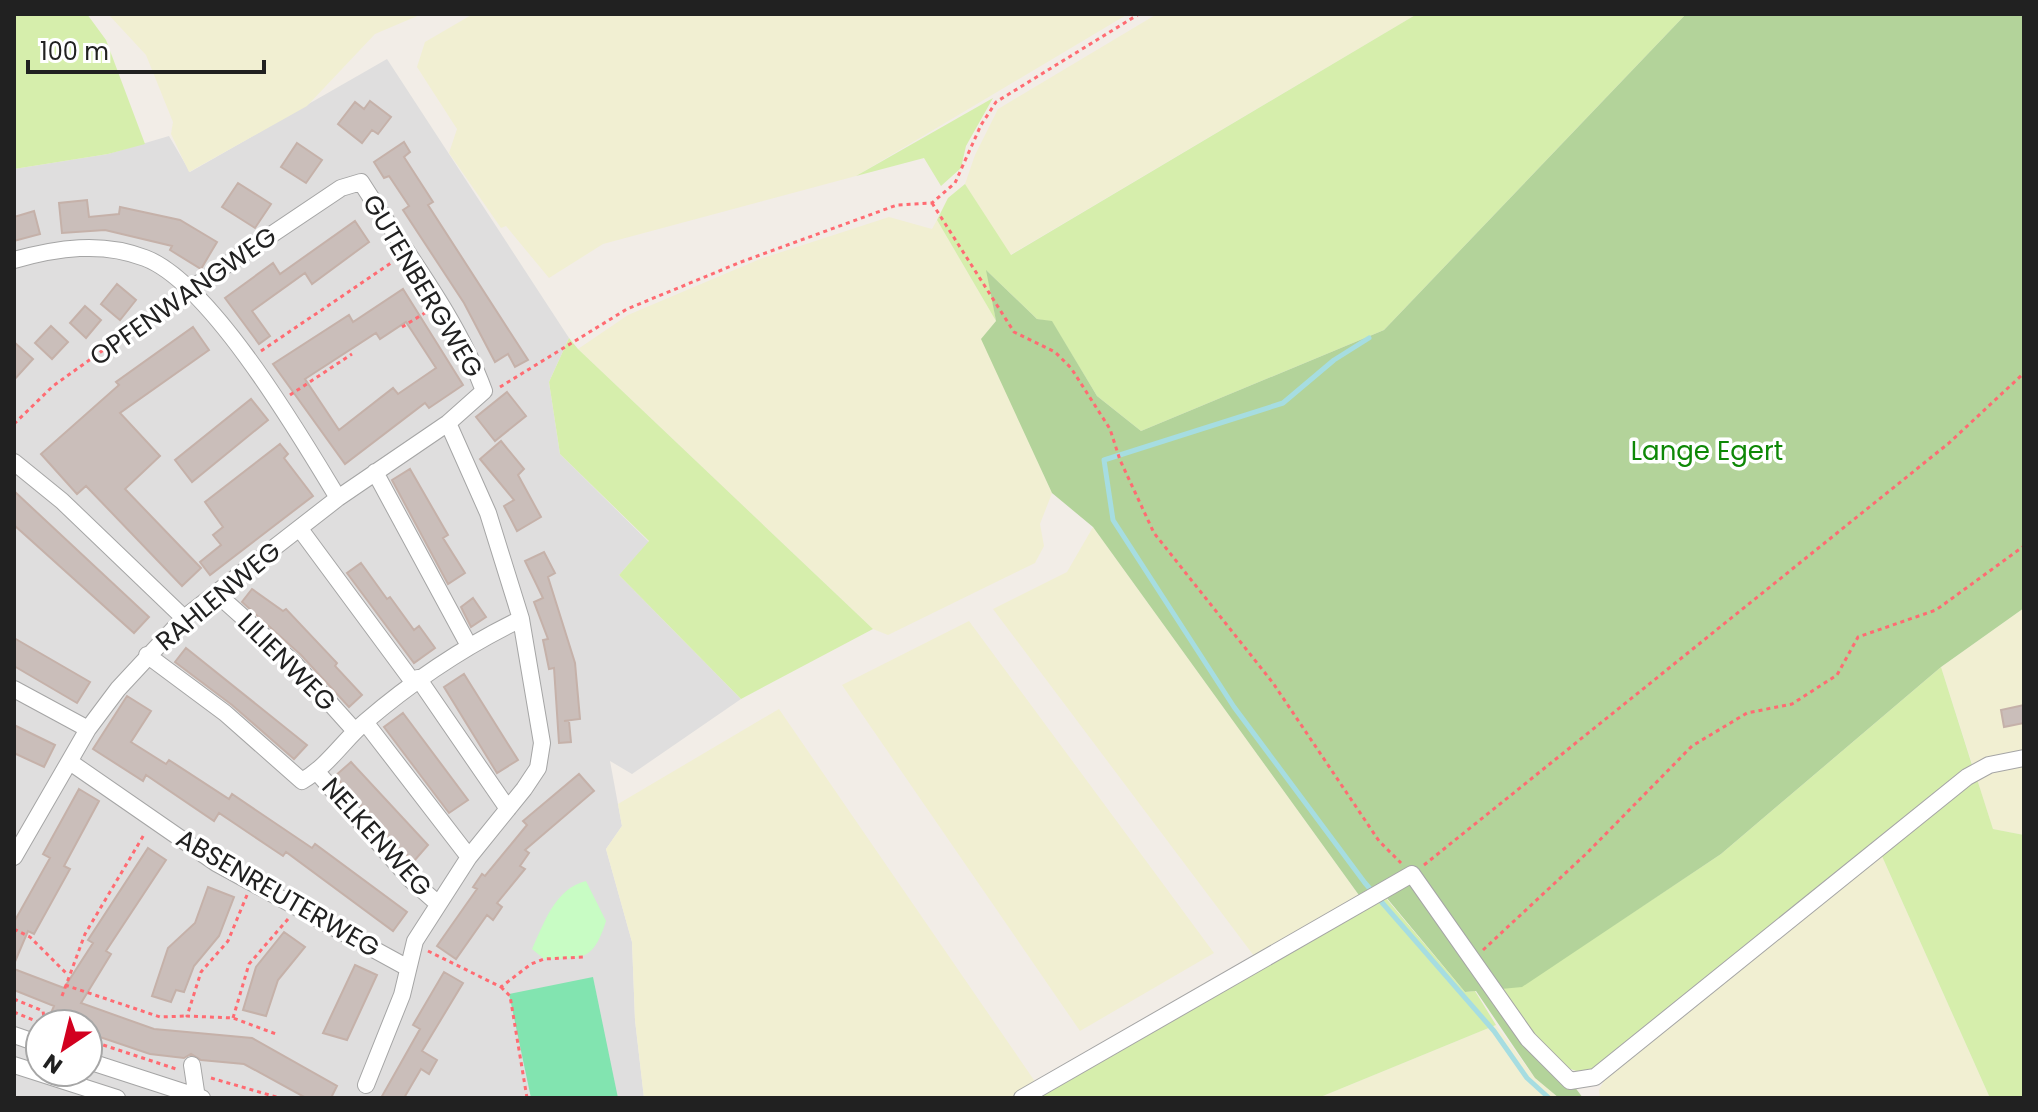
<svg xmlns="http://www.w3.org/2000/svg" width="2038" height="1112" font-family="Poppins,sans-serif">
	<style>
		.residential { fill: #dfdede; fill-rule: evenodd }
		.farmland { fill: #f1efd2 }
		.grass { fill: #d6eeac }
		.forest { fill: #b3d39a }
		.park { fill: #c8fcc4 }
		.pitch { fill: #82e4b0 }
		.lines { fill: none; stroke-linecap: round; stroke-linejoin: round }
		.stream { stroke: #a6dde1; stroke-width: 5 }
		.building { fill: #cabeba; stroke: #c5b1a9; stroke-width: 2; fill-rule: evenodd }
		.minor-casing { stroke: #a5a5a5; stroke-width: 18 }
		.path { stroke: #ff6b72; stroke-width: 3; stroke-dasharray: 4 4; stroke-linecap: butt }
		.minor { stroke: #fff; stroke-width: 16 }
		.labels { text-anchor: middle; dominant-baseline: central; stroke-width: 7; stroke-linejoin: round; paint-order: stroke }
		.street-label { font-size: 26px; fill: #212121; stroke: #fff }
		.park-label { font-size: 26px; fill: #0e8806; stroke: #fff }
	</style>
	<rect width="100%" height="100%" fill="#f2ede7"/>
	<!-- residential -->
	<path class="residential" d="M387,59L569,338L549,382L560,454L649,542L619,575L741,699L632,774L610,761L622,826L606,849L632,942L635,1020L644,1098H14V169L108,154L169,136L190,172ZM40,1024H88V1072H40Z"/>
	<!-- farmland -->
	<path class="farmland" d="M108,14H422L375,34L307,106L189,172L171,134L173,122L146,55Z
		M473,14H1128L856,176L603,244L549,278L506,226L501,228L449,153L457,129L417,67L425,42Z
		M1157,14H1417L1010,255L965,184L975,155L998,109Z
		M889,217L932,229L937,220L996,321L982,339L1052,493L1040,524L1044,546L1035,563L888,635L873,629L578,349L628,315L760,259Z
		M1093,527L1361,898L1254,956L993,609L1067,572Z
		M2024,608V835L1993,829L1941,667Z
		M969,621L1214,953L1080,1031L842,685Z
		M779,709L1036,1083L1010,1098H644L635,1020L632,942L606,849L622,826L618,804Z
		M1881,854L1990,1098H1600L1599,1090L1606,1077Z
		M1496,1025L1535,1078L1559,1098H1318Z"/>
	<!-- grass -->
	<path class="grass" d="M14,14H87L106,40L145,144L108,154L14,169Z
		M1417,14H1686L1384,330L1141,431L1097,396L1052,322L1037,319L987,271L996,321L937,220L948,198L965,184L1011,255Z
		M993,98L966,146L961,168L941,186L924,158L856,176Z
		M569,338L578,349L873,629L741,699L619,575L649,541L560,454L549,382Z
		M1941,667L1973,768L1604,1066L1582,1073L1556,1064L1501,988L1522,986L1721,854Z
		M1977,779L1993,829L2024,835V1098H1990L1881,854Z
		M1385,897L1465,992L1475,991L1496,1025L1318,1098H1038Z"/>
	<!-- forest -->
	<path class="forest" d="M1686,14H2024V608L1941,667L1721,854L1522,987L1501,989L1583,1098H1559L1535,1078L1476,991L1465,992L1386,897L1361,898L1093,527L1052,493L981,339L996,321L986,270L1037,319L1052,321L1097,396L1141,431L1384,330Z"/>
	<!-- park -->
	<path class="park" d="M586,881L606,921C593,962 583,958 544,959L532,949C545,921 555,889 586,881Z"/>
	<!-- pitch -->
	<path class="pitch" d="M593,977L618,1098H531L509,994Z"/>
	<g class="lines">
		<!-- stream -->
		<path class="stream" d="M1369,338L1334,360L1283,403L1104,460L1113,520L1234,707L1365,883L1494,1031L1527,1078L1549,1098"/>
	</g>
	<!-- building -->
	<path class="building" d="M370,101L391,117L378,134L372,130L362,143L338,124L355,102L364,109Z
		M404,142L410,152L404,157L433,202L428,205L528,360L515,367L508,354L495,362L464,303L403,210L409,206L389,176L384,178L374,162Z
		M297,143L322,160L306,183L281,167Z
		M238,183L271,204L255,228L222,207Z
		M87,200L89,217L119,214L120,207L180,220L217,242L201,269L170,250L172,246L105,230L62,233L59,203Z
		M34,211L40,234L14,241V217Z
		M355,221L369,242L312,284L305,273L252,311L270,336L259,344L225,298L273,263L280,274Z
		M117,284L136,300L120,320L101,304Z
		M403,289L463,385L429,408L425,403L345,464L273,364L349,315L353,322ZM406,322L436,368L398,394L393,388L339,430L305,379L376,333L380,339Z
		M85,306L101,320L86,338L70,323Z
		M51,326L68,342L52,359L35,343Z
		M193,327L209,350L120,413L160,456L125,489L201,568L182,586L86,486L77,494L41,454L119,385L116,382Z
		M14,342L33,359L14,380Z
		M507,392L526,416L495,441L476,417Z
		M251,399L268,420L192,482L175,460Z
		M501,441L524,469L518,475L541,517L517,531L504,506L514,500L480,459Z
		M280,444L288,454L284,458L313,496L210,575L200,562L221,545L213,535L223,527L205,502Z
		M410,469L448,535L443,538L465,573L448,584L392,480Z
		M14,491L149,617L134,633L14,525Z
		M544,552L555,573L548,577L575,663L580,719L564,721H569L571,742L559,743L554,668L549,669L543,640L548,639L534,602L543,598L525,561Z
		M361,563L387,599L390,597L414,630L419,626L435,648L414,663L347,573Z
		M252,589L283,611L286,609L337,663L335,666L362,695L349,707L301,655L242,602Z
		M473,598L486,617L471,627L461,607Z
		M14,638L90,682L77,703L14,666Z
		M186,648L307,745L294,759L232,705L175,662Z
		M464,674L518,760L497,773L444,687Z
		M127,696L151,711L131,742L166,764L169,760L229,799L232,794L312,848L315,844L407,912L393,931L286,852L283,856L219,813L214,821L146,775L143,781L93,749Z
		M2024,705V723L2004,727L2001,710Z
		M403,713L468,800L449,813L384,727Z
		M14,725L55,745L44,767L14,753Z
		M351,762L428,845L414,861L395,845L335,776Z
		M579,774L594,791L525,850L529,853L520,866L525,869L497,903L502,907L493,920L487,915L456,959L437,946L477,889L473,887L482,874L485,876L527,825L523,821Z
		M79,789L99,801L64,866L70,869L34,934L28,931L14,964V922L50,858L43,854Z
		M148,848L166,860L106,951L111,954L81,1003L154,1029L252,1038L337,1086L331,1098H306L244,1064L201,1060L191,1054L184,1058L150,1054L88,1033V1024L48,1020L54,1006L14,990V969L64,988L93,943L88,940Z
		M208,887L234,897L219,936L194,966L184,992L176,990L171,1002L152,996L168,948L195,923Z
		M284,932L305,947L278,980L266,1016L243,1010L256,967Z
		M355,965L377,975L347,1040L323,1033Z
		M444,972L463,983L422,1051L437,1060L429,1074L421,1069L404,1098H381L420,1029L413,1025Z"/>
	<g class="lines">
		<!-- minor casing -->
		<g class="minor-casing">
			<path id="minor" d="M14,260C57,248 102,241 145,258C211,283 301,437 338,498
				M14,462L62,501L184,618
				M375,472L468,644
				M300,529L413,682
				M217,594L294,663L355,731
				M147,655L225,713L302,781C328,766 343,741 365,722C414,680 463,647 521,619
				M418,678L508,809
				M14,689L88,729
				M365,722L469,857
				M70,762L216,863L408,968
				M317,772L410,879L436,902
				M14,857L88,729L118,689L184,618L338,498L448,423L484,391C457,317 403,249 361,182L341,188L189,290
				M14,1035L40,1044
				M88,1061L202,1098
				M14,1065L117,1098
				M192,1065L197,1098
				M366,1085L402,995L415,941L469,857L524,789L538,768L542,743L521,619L488,513L448,423
				M1022,1098L1412,874L1528,1039L1570,1081L1595,1077L1967,777L1989,765L2024,758"/>
		</g>
		<!-- path -->
		<path class="path" d="M932,203L1014,332L1055,352L1071,368L1110,429L1120,460L1154,533L1273,683L1379,841L1401,863
			M402,327L428,311
			M261,351L394,261
			M500,387L627,309L741,262L897,205L932,203L955,183L981,125L996,102L1139,14
			M290,395L352,354
			M14,424L53,386L175,299
			M1424,865L1949,443L2024,373
			M247,895L228,941L201,972L187,1016L233,1018L276,1034
			M14,929L30,937L68,975
			M1483,950L1587,853L1692,746L1747,713L1792,704L1837,675L1858,637L1936,610L2024,546
			M428,951L501,987L531,964L544,959L584,957
			M65,985L160,1017L187,1016
			M501,987L510,996L527,1098
			M62,996L85,934L145,833
			M14,999L43,1011L45,1024
			M14,1012L43,1024
			M233,1018L249,964L288,919
			M52,1024V1022
			M88,1040L176,1069
			M211,1078L280,1098"/>
		<!-- minor -->
		<use href="#minor" class="minor"/>
	</g>
	<g class="labels">
		<!-- street labels -->
		<g class="street-label">
			<text transform="translate(423 286) rotate(59)">GUTENBERGWEG</text>
			<text transform="translate(183 296) rotate(-35)">OPFENWANGWEG</text>
			<text transform="translate(218 596) rotate(-40)">RAHLENWEG</text>
			<text transform="translate(287 662) rotate(45)">LILIENWEG</text>
			<text transform="translate(377 837) rotate(48)">NELKENWEG</text>
			<text transform="translate(278 893) rotate(30)">ABSENREUTERWEG</text>
		</g>
		<!-- park labels -->
		<g class="park-label">
			<text x="1707" y="451">Lange Egert</text>
		</g>
	</g>
	<!-- border -->
	<rect width="2038" height="1112" fill="none" stroke="#212121" stroke-width="32"/>
	<!-- north arrow -->
	<g transform="translate(64 1048) rotate(215)"><circle r="38" fill="#ffffff" stroke="#a6a6a6" stroke-width="2"/>
	<path d="M0-6L14 30L0 20L-14 30Z" fill="#d2001f"/>
	<text y="-12" font-size="22" font-weight="bold" text-anchor="middle" fill="#212121">N</text>
	</g>
	<!-- scale -->
	<path d="M28 60v12h236v-12" fill="none" stroke="#212121" stroke-width="4"/>
	<text x="40" y="60" font-size="24" fill="#212121" stroke="#ffffff" stroke-width="6" paint-order="stroke">100 m</text>
</svg>
